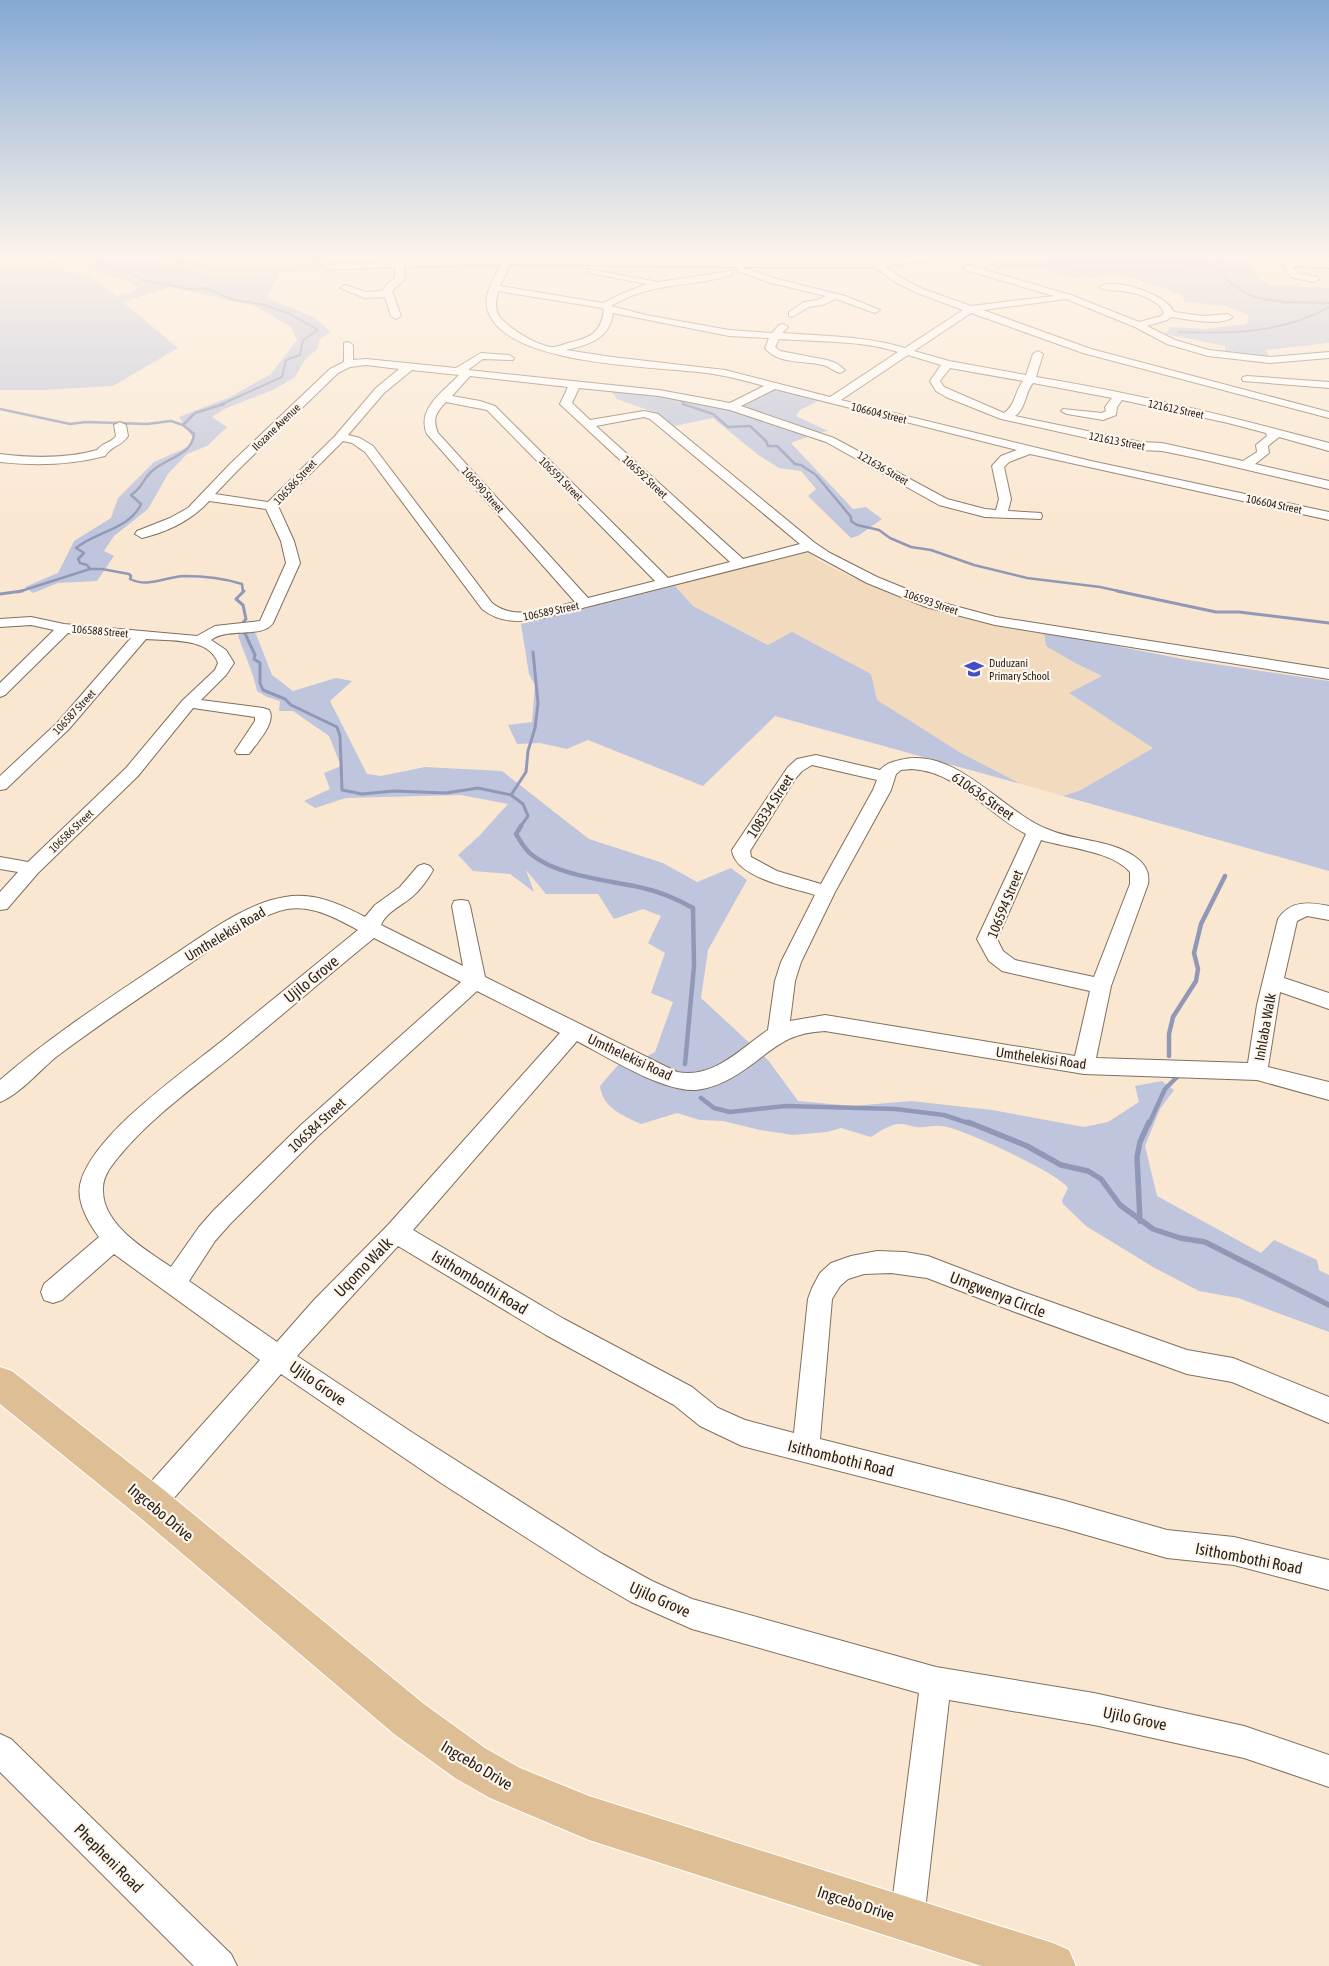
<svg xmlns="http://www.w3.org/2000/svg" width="1329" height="1966" font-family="'Asap Condensed',sans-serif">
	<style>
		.built { fill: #f2dabf }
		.green { fill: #bfc5dc }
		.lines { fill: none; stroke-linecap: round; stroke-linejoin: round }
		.stream-far4 { stroke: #9198b7; stroke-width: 2 }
		.stream-far3 { stroke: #9198b7; stroke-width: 2.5 }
		.stream-far2 { stroke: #9198b7; stroke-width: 3 }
		.stream-far1 { stroke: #9198b7; stroke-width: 4.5 }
		.stream { stroke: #9198b7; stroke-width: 5.5 }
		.minor-casing { stroke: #806f5c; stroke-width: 2 }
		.major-casing { stroke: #fff; stroke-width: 2 }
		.minor { fill: #fff; fill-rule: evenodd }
		.major { fill: #ddbe95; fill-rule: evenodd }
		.labels { text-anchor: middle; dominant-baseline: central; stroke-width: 4.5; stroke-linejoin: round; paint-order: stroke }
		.far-street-label { font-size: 11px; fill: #261f17; stroke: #fef6ed }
		.far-poi-label { font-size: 11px; fill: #261f17; stroke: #fef6ed; text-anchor: start }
		.street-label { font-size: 14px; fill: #261f17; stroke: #fef6ed }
		.near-street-label { font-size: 16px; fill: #261f17; stroke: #fef6ed }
	</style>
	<rect width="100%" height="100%" fill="#fae7d1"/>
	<!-- built -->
	<path class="built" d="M807,551L818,560L841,572L901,598L941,612L976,621L1044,632L1047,646L1075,663L1102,676L1070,694L1154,748L1081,790L1063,796L1021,784L961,753L876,700L693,606L675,586Z"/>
	<!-- green -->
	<path class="green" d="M44,256H152L197,270L280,271L267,298L314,317L331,332L320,339L317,349L304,361L295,377L275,389L224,409L212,417L227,427L207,446L187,454L168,474L148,509L114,536L104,551L114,556L97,581L58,583L33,593L25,587L58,573L74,541L111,518L118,498L154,462L188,447L192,442L193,438L179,417L230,397L271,374L297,340L291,327L255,306L170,287L123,302L178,348L113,386L44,390H0V269L37,267L90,275L116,296L129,293L138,288L128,280L115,278L94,268L89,263C80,263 70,262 61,263C52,263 46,268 38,260Z
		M1044,256H1248L1258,279L1271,285L1329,288V343L1266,350L1270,358L1225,353V346L1165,334L1170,327L1205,329L1247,324L1248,315L1226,306L1185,302L1182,295C1158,286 1132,275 1107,275C1100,276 1094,279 1088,279C1068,278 1050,270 1031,266C1017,264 1003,272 989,266V263L998,260Z
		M759,388H777L820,400L800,410L796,416L828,431L818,433L791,443L853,509L866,507L882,519L858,536L851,538L808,496L816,489L801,471L779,468L757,454L713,418L674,426L659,414L617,399L610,389L732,403Z
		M675,586L693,606L768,645L792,632L871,674L877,700L961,753L1021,784L775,716L703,786L588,740L567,749L540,743L517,744L508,725L532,722L535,685L529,674L521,624Z
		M250,630L256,634L272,675L293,691L336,678L352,681L330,701L367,774L381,776L425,767L502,771L589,839L663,863L697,882L731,868L747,880L708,950L701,998L768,1060L798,1101L853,1106L911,1101L992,1110L1084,1127L1108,1122L1139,1102L1135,1086L1162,1081L1174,1090L1160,1109L1145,1146L1157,1196L1261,1253L1274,1240L1317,1260L1319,1270L1329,1275V1332L1238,1298L1199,1291L1153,1267L1086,1226L1063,1204L1062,1200L1068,1188C1060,1174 958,1126 941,1126C933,1125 925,1128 917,1127C912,1127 907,1124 902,1124C891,1123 880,1131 871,1137L841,1128L827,1132L793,1135L760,1130L723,1121L700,1120L677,1113L641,1124C623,1116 602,1107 600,1086L618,1065L644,1058L655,1052L673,1002L651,993L665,953L648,943L661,916L643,909L614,919L598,894H546L526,870L534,892L510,874L473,871L458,855L479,836L508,804L461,795L346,798L315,808L304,801L330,789L324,773L341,766L329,736L293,711H279L280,701L267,697L257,691C253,672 245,655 238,636L239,633Z
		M1044,632L1188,660L1329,681V871L1063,796L1081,790L1153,748L1069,693L1102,676L1075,663L1046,646Z"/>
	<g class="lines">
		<!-- stream-far4 -->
		<path class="stream-far4" d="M93,256L105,266L129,272L142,280L190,289L205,288L234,300L261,304L288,313L318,330L303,340L300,355L286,360L282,377L220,405
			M1217,256V268L1225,274L1227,280L1247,294L1259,298L1285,302L1329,303
			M1018,266L1125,261L1217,265
			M1179,332C1231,334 1283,333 1329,307
			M680,400L686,405"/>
		<!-- stream-far3 -->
		<path class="stream-far3" d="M683,404L713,414L728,427L750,426L766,441L768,446H777L795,464L801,465L816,475L851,517V521L857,525L879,530L890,538L911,547L931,550L974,565L1027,578L1100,587L1123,592
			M0,409L70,424L86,422L147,424L171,421L183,425L194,434C192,456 165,458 151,472C142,480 144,486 131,495L141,504C130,529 95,532 76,548L84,553L78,559L80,563L87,565L90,569H102L129,574L131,576L130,579C148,588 165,577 184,576C204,576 223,578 242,584L243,592
			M183,425L195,413L224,404
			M18,592L90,569"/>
		<!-- stream-far2 -->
		<path class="stream-far2" d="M244,591L236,599L243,605L246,619L241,625L255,655L254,659L260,663V683L263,690L285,699L291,705L337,727L340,736L342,790L362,794L394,791L446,793L478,788L511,795L523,804L528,816L520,827
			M1117,591L1216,612H1239L1329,623
			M0,594L22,591
			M511,795L526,772L528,751L535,728L538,703L533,652"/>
		<!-- stream-far1 -->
		<path class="stream-far1" d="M521,826L516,834C521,842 524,849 532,855C560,877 609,880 643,888C661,892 677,899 693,908L694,966L685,1064
			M1169,1056V1034L1173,1017L1196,981L1198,969L1194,953L1201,924L1225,876
			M701,1098L714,1108L730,1112L786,1106L895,1109L944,1115L971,1124
			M1149,1124L1165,1089L1177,1077"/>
		<!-- stream -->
		<path class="stream" d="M968,1122L1027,1146L1061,1165L1088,1171L1101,1179L1120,1205L1153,1229L1180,1238L1205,1242L1329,1305
			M1140,1221L1137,1157L1140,1142L1149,1122"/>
		<!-- minor casing -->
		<g class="minor-casing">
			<path id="minor" d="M922,256H943L939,259L885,266L901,278L923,289L971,306L1054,296L965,270L963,268L968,265L1071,295L1139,322L1161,316L1164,313C1159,298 1133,292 1119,291C1112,290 1104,291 1099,287C1113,276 1168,295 1174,312L1203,316L1228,314L1233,317C1221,327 1186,319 1171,317L1167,320L1147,326L1175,340L1209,350L1270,357L1329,352V358L1270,363L1208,356L1167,344L1135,327L1066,299L983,310L1091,349L1329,412V418L1083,353L971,313L914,351L949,361L1026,375L1033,354L1038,351L1043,354L1036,377C1135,393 1233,417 1329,443V451L1279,437L1268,446L1269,453L1255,464L1329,481V489L1201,459L1162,451L1141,450L1001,419L946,397L936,391L930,381L941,365L908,355L841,400L1091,461L1329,512V520L1030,454L1009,462L1004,467L1011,499L1008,511L1041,513L1042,516L1041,519L985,517L939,505L826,442L730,410L659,396L579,388L572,403L590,420L644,411L658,414L815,543L830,553L877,577L936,601L996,617L1329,669V679L995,625L926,607L867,583L808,551L543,618C521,622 501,624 482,609L365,452L352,443L343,441L278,506L294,541L300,563L273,623C262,639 228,627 211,640L226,650L234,663L226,675L201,700L263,708L269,710C277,722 256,744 249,754H237L235,751L255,721V717L193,708L138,776L38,873L7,909L0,910V892L18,872L0,869V857L28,862L126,768L183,700L215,670L218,663C209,637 169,641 146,639L69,729L6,789L0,790V776L57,723L131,638L68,633L5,695L0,697V683L54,630L31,625L0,627V619L31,617L64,624L197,636L215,626L260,621L286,563L281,541L266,509L209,501C192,520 167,532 142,538L135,534L137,531L170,518L188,508L230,464L330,369L344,362V343L348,342L353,345V360L366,359L456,368L481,353L509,355L514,358L513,360L483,359L468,370L659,390L730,403L764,386C743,380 720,374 698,372C648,366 512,365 489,314C481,297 494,278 501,264L404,267L405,279L392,291L401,316L396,319L391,316L385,297L365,298L340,288L345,285L366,292L382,291L388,283L395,278V267L320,270L317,269V265L507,258L833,262L877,261ZM510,264L740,267L736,269L738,271L771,283L826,296L817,300L804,302L789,312V316L792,317L809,307L822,305L836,299L875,313L880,310L845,296L777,279L742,267H875L895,282L917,293L963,310L905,348C866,336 823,336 782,333L788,327L783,324L779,325L772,333L729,330L646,315L611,306C652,281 690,288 732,275V271L658,282L589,269V273L647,284L621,294L603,303L500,286ZM498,291L602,308L604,310C601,333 590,338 568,343C564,344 558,347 553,347C539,347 505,327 498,314C495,307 496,299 498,291ZM613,313L729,336L769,338L765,348C779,365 803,360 822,365C829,366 833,371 840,373L845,370L836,363L827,360L780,351L775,347L779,339C818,342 861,340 898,352L830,397L725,370L612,357L566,350C588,345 610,339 613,313ZM366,365L399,369L376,388L335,436L268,502L215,494L238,470L338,373L350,367ZM950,368L1023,381C1015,391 1015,406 1004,413L944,387L940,381ZM412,370L459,375C444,391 416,409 427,434L575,602C548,608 516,622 492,603L373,446L360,438L348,435L384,393ZM470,376L568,387L560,404L562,406L730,562L668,578L495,406L480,401L452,396ZM1033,383L1112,398L1105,407L1106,411L1102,413L1063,409L1061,411L1067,414L1103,420L1116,415L1117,407L1122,400L1228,423L1266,433L1267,436L1256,445L1257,452L1243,461L1162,443L1141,442L1015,416C1026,409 1025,392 1033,383ZM775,389L1017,450L1001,456L992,466L999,499L996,510L985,509L947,499L834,438L741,406ZM446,402L487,410L655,581L588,598L438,433C432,419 436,412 446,402ZM644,417L650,419L800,544L743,559L596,426Z
				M1276,256H1284L1288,260L1329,262V268L1292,266L1297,273L1317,277L1319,279L1314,282L1294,278L1291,277Z
				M1247,376L1329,382V388L1243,381L1242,379L1243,377Z
				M120,422L126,425L128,436C121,447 112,445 105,456C70,465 36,466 0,462V454C32,458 65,459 97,450C102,443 111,443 116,436L114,425Z
				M816,755L880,770C885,764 892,762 900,760C956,746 1000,810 1047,829C1074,841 1108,839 1134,856C1144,863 1150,871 1148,884L1111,986L1096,1058L1248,1063L1257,1005L1278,919C1290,900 1310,902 1329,906V920L1307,916L1297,921L1284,978L1329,993V1009L1280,992L1268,1067L1329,1082V1100L1257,1080L1084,1074L825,1031C789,1033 778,1045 751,1065C735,1077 716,1088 696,1090C663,1092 607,1057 577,1041L413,1230L564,1319L692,1387L718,1408L745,1420L794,1433L808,1299L812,1288L820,1273L831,1263L851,1256L877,1251L905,1252L928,1256L1017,1290L1187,1350L1233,1358L1329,1397V1423L1232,1382L1187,1374L1015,1312L927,1278L891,1273L864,1274L848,1279L840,1286L832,1299L820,1439L1062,1500L1167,1530L1234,1537L1329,1560V1590L1234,1565L1167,1558L1062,1528L742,1446L700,1426L674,1405L546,1335L398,1246L297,1356L413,1433L603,1554L652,1581L692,1599L936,1667L1094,1693L1244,1726L1329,1755V1787L1244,1758L1094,1725L949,1700L924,1919L919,1931L907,1936L895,1931L890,1919L919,1693L692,1629L631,1602L583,1574L441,1483L281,1374L161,1513L151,1517L141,1513L137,1503L141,1493L260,1360L114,1254L62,1300L53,1303L44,1300L41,1292L44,1284L99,1237C88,1222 75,1200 81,1181C96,1131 188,1069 228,1036C272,1000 315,965 358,930C336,918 313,905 287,909C257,915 216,946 191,963C145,994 100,1024 56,1057C40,1070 19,1095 0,1102V1080C53,1034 111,997 169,958C203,936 245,903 285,897C314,892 340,904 365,917L375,905L400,887L418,866L424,864L430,866L433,870C428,879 421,889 413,896C403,905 386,912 381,925L463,966L452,906L454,901L461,900L468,901L470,906L485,977L677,1072C714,1079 740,1049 768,1030L775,981L781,962L815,895C793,888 735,878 732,850L788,767L797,759ZM812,765L877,780L873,790L821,884L777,871L751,857L750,851L795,779L802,771ZM912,769C959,772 987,814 1026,834L977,939L989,961L1002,971L1090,991L1075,1056L825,1015L790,1021L795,981L801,962L835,892L891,790L896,774L901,770ZM1041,840C1067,848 1112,851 1130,872V884L1094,977L1015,960L1003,951L997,939ZM374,938L461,982L301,1125L214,1210L199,1227L171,1267C146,1250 103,1225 103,1191C102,1176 112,1165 121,1154C152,1117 194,1087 231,1057C279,1018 326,977 374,938ZM477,991L560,1033L388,1225L314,1300L277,1342L189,1281L215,1241L230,1224L317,1137Z
				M0,1734L11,1739L231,1954L237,1966H194L0,1772Z"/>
		</g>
		<!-- major casing -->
		<g class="major-casing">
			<path id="major" d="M157,256H174L218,266L313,264L311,256H323L326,267L320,271L218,274L196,270L159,258Z
				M0,1367L12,1371L164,1490L424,1704L485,1748L520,1768L589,1796L1053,1943L1069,1950L1076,1966H981L589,1840L490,1798L455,1778L394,1734L138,1516L0,1404Z"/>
		</g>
		<!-- minor -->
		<use href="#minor" class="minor"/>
		<!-- major -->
		<use href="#major" class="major"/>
	</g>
	<!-- sky -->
	<linearGradient id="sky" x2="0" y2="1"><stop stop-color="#85a9d4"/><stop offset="0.48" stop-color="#fdf4ea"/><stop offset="1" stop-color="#fdf4ea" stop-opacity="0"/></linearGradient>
	<rect width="1329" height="531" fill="url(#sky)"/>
	<!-- icons -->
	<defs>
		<g id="school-bare" transform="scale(1.5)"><path d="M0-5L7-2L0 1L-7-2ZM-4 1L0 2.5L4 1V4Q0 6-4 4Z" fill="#444dc2" stroke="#fef6ed" stroke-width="2.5" paint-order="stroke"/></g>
	</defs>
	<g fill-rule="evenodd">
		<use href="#school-bare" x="974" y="669"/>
	</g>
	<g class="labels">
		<!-- far-street labels -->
		<g class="far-street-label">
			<text transform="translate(1176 409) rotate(12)">121612 Street</text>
			<text transform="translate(879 413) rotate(14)">106604 Street</text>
			<text transform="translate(276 427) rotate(-44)">Ilozane Avenue</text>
			<text transform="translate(1117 441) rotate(11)">121613 Street</text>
			<text transform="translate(883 468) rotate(30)">121636 Street</text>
			<text transform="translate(645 477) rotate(43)">106592 Street</text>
			<text transform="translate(561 479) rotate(45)">106591 Street</text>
			<text transform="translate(295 482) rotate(-47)">106586 Street</text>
			<text transform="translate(483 490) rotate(48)">106590 Street</text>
			<text transform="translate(1274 504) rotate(12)">106604 Street</text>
			<text transform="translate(931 602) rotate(19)">106593 Street</text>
			<text transform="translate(551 611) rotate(-12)">106589 Street</text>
			<text transform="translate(100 631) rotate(5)">106588 Street</text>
			<text transform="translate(74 712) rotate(-47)">106587 Street</text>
			<text transform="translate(71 831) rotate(-44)">106586 Street</text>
		</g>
		<!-- far-poi labels -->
		<g class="far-poi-label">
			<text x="989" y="663">Duduzani<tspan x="989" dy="13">Primary School</tspan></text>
		</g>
		<!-- street labels -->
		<g class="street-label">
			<text transform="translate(983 796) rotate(35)">610636 Street</text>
			<text transform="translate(770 806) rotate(-57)">108334 Street</text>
			<text transform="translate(1005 904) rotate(-68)">106594 Street</text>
			<text transform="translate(225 934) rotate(-31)">Umthelekisi Road</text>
			<text transform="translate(1265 1027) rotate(-80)">Inhlaba Walk</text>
			<text transform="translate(630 1057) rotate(25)">Umthelekisi Road</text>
			<text transform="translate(1041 1058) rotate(8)">Umthelekisi Road</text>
			<text transform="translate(317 1125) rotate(-43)">106584 Street</text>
		</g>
		<!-- near-street labels -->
		<g class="near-street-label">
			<text transform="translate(311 979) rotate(-39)">Ujilo Grove</text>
			<text transform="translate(363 1267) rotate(-46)">Uqomo Walk</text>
			<text transform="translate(480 1282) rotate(31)">Isithombothi Road</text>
			<text transform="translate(998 1294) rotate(21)">Umgwenya Circle</text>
			<text transform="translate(318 1383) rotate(35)">Ujilo Grove</text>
			<text transform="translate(841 1458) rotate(14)">Isithombothi Road</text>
			<text transform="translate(161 1512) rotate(40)">Ingcebo Drive</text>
			<text transform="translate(1249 1558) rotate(11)">Isithombothi Road</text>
			<text transform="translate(660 1599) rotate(24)">Ujilo Grove</text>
			<text transform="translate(1135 1718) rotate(12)">Ujilo Grove</text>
			<text transform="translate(477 1765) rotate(31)">Ingcebo Drive</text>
			<text transform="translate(109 1858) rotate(45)">Phepheni Road</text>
			<text transform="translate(856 1903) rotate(18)">Ingcebo Drive</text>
		</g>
	</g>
</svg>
